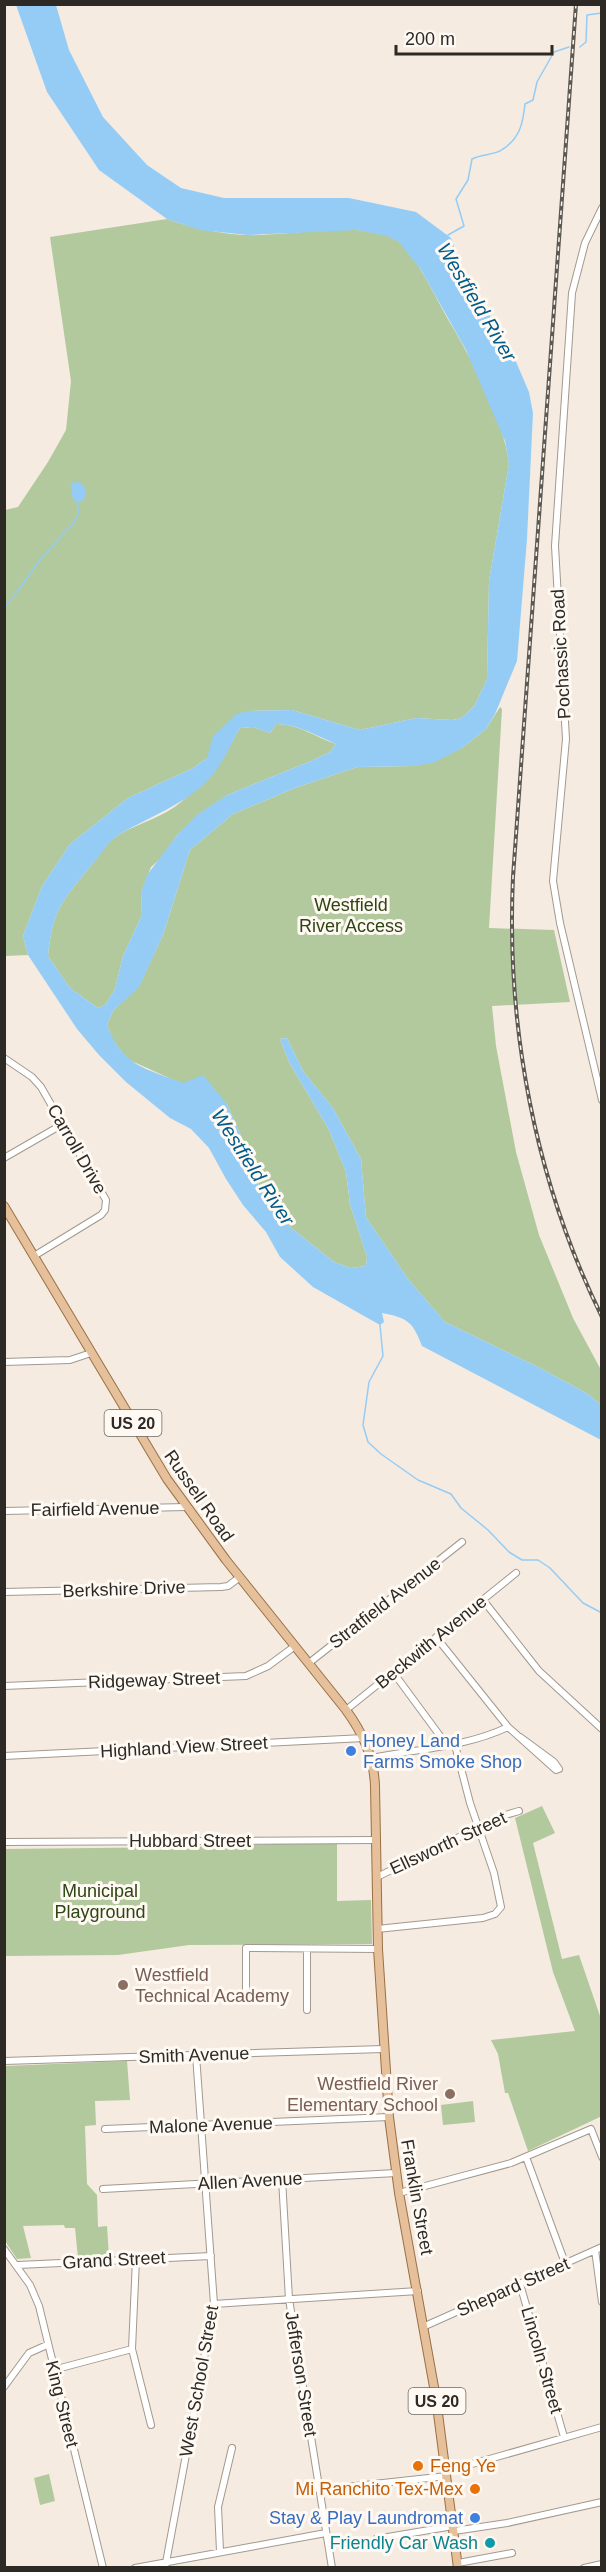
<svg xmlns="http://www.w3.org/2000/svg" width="606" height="2572" font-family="Arial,sans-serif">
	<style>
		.green { fill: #b1c99c }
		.water { fill: #95ccf6; fill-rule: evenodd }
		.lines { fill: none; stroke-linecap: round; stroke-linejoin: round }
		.stream { stroke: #95ccf6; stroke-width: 1.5 }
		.minor-casing { stroke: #a2998f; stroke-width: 8 }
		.major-casing { stroke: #9a7046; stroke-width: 10 }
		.minor { stroke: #fff; stroke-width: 6 }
		.major { stroke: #e5c09b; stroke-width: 8 }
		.rail-casing { stroke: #5c5852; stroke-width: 4 }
		.rail { stroke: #fff9f3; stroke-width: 1.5; stroke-dasharray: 4.5; stroke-linecap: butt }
		.shop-dot { fill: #3f7fe0; stroke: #fff9f3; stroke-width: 2 }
		.education-dot { fill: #8d6e63; stroke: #fff9f3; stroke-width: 2 }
		.food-dot { fill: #e8710a; stroke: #fff9f3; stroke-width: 2 }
		.culture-dot { fill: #0f9aa8; stroke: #fff9f3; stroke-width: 2 }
		.labels { text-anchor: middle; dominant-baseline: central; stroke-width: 6; stroke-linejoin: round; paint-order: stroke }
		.shield { fill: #fff9f3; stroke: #6c6864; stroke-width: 1.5 }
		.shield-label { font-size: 16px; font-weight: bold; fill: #2d2a26 }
		.street-label { font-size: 18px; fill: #2d2a26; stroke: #fff9f3 }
		.park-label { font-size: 18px; fill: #2e4513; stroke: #fff9f3 }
		.shop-label { font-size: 18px; fill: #366cbe; stroke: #fff9f3; text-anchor: start }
		.education-label { font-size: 18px; fill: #785e54; stroke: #fff9f3; text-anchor: start }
		.food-label { font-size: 18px; fill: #c56008; stroke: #fff9f3; text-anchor: start }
		.culture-label { font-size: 18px; fill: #0d838f; stroke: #fff9f3; text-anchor: end }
		.water-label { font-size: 20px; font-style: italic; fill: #005b8b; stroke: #fff9f3 }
	</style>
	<rect width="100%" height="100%" fill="#f5ebe0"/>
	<!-- green -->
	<path class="green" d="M167,219C193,228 218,234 247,235C284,237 370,218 399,242C418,258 438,303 452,326C474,364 504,421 509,464L489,581L487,679L475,705L467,713L461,718L452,720L416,718L360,730L292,710L248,711L207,758L193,768L128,798L70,844L42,886L23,936L28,955L5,956V510L18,507L48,462L66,430L71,381L50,237Z
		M500,707L502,709L489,928L554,930L570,1002L492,1006L496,1046L516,1152L539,1235L573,1318L601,1370V1405L588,1394L540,1368L445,1322L408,1279L366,1217L361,1159L333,1108L303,1071L287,1038L280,1039L289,1062L329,1130L346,1172L350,1204L367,1257L366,1266L351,1268L334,1262L284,1222L260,1191L254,1165L227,1104L127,1059L113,1040L107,1025L113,1011L139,986L163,935L190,850L233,814L295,788L357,767L415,766L462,748L486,729Z
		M276,724C299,724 315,737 336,744L330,752L311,761L227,795L178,834L160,859L151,867L141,893L142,915L123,956L115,989L105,1005L98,1008L70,988L48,956C53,910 61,902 90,867C100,855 105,843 120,834C139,823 164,817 181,802C210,778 222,760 240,728L253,727L270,733Z
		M542,1806L555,1833L533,1843L562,1959L579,1955L601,2019L602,2116L528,2151L508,2093H505L498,2054L491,2040L575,2031L553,1972L515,1818Z
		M307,1843H337V1901L371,1900L372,1944L189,1945L118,1955L5,1956L4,1849L186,1847Z
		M127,2061L130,2100L95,2101L96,2125L85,2126L87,2184L97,2195L98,2227L107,2226L109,2256L78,2258L75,2228H65L64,2225L23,2226L31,2258L17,2259L5,2241V2066Z
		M473,2101L475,2122L443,2125L441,2105Z
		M49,2474L55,2501L40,2505L34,2478Z"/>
	<!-- water -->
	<path class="water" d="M16,5H56L69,50L103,117L147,165L181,188L224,198H349L416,212L451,238L463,272L511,350L529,392L533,413L527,539L517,661L495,714L486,729L462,748L435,762L415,766L357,767L295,788L233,814L190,850L163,935L139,987L113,1011L107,1025C123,1067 145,1068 183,1083L203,1075L227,1104L254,1165L260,1191L284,1222L334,1262L351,1268L366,1266L367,1257L350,1204L346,1172L329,1130L289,1062L280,1039L287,1038L303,1071L333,1108L361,1159L366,1217L408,1279L445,1322L540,1368L588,1394L601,1405V1440L422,1346C413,1322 408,1318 382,1313L384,1322L380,1325L313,1287L280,1257L266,1232L243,1205L226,1179L209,1148L191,1129L170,1118L126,1082L99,1055L77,1029L28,955L23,936L42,886L70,844L128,798L193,768L207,758L213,736L236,714L248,711L292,710L360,730L416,718L452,720L461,718L467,713L475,705L487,679L489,581L509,464L505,441L466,350L421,270L399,242L387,236L357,230L248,235L200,230L167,219L99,170L47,92ZM276,724C298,724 317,736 336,744L330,752L311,761L227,795L198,814L178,834L147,875L141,893L142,915L123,956L115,989L105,1005L98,1008L70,988L48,956C53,910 61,902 90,867C101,855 106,843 120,834C151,816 184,805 209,779C222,765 231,744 240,728L253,727L270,733Z
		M80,482L86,489L84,500L77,503L72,497V485L68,483Z"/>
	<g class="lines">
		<!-- stream -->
		<path class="stream" d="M580,47L586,42L587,15L602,13
			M448,235L464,226L456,199L468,180L472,159C481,154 496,155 503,149C520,138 523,123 525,104L533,100L537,82L554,52L569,47
			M13,597L40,560L74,522L78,514V503
			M6,605L11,600
			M380,1325L383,1356L369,1382L363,1425L368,1442L381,1454L418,1480L451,1494L461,1508L488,1530L509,1552L522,1560H538L550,1568L583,1603L602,1613"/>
		<!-- minor casing -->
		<g class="minor-casing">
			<path id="minor" d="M602,208L585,243L572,293L555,546L566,739L553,881L560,923L602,1100
				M4,1058L32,1077L41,1087L106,1200L105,1210L101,1215L34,1256
				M4,1158L63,1124
				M4,1362L70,1360L91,1353
				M4,1511L186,1507
				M4,1592L221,1587L228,1586L240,1577
				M483,1600L539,1671L602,1729
				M436,1637L508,1727L556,1770L559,1769L554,1762L520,1737
				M309,1663L462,1542
				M393,1672L446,1744
				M4,1686L246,1676L268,1666L295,1646
				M346,1710L516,1573
				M4,1756L364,1738
				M371,1758C418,1749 466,1747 508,1727
				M4,1842L376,1840
				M377,1877L502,1816L519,1811
				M377,1929L483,1918L495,1914L501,1907L494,1873L470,1803L455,1745
				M246,1998V1948L378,1949
				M307,2010V1949
				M4,2061L383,2049
				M105,2129L389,2117
				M526,2157L565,2263
				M282,2179L289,2299L332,2568
				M103,2189L396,2173
				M399,2193L511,2163L591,2129L602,2157
				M4,2249L30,2285L39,2306L103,2568
				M595,2250L602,2302
				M136,2259L132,2349L151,2425
				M18,2265L211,2256
				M520,2284L564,2437
				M214,2304L418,2291
				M425,2326L602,2247
				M53,2370L132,2349
				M4,2387L29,2353L47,2345
				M446,2469L472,2464L602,2427
				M319,2490L447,2476
				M454,2531L507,2523L602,2502
				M376,2539L453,2526
				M220,2551L218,2507L232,2448
				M458,2563L512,2553
				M135,2568L326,2533
				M165,2568L214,2304L196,2055
				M584,2568L602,2564"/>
		</g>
		<!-- major casing -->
		<g class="major-casing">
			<path id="major" d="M4,1206L167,1479L226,1560L346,1710C363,1733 374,1757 375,1786L378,1949L389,2117L399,2193L436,2398L458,2568"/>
		</g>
		<!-- minor -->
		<use href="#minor" class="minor"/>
		<!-- major -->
		<use href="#major" class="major"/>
		<!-- rail casing -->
		<g class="rail-casing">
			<path id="rail" d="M576,4L513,877C506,1027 535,1181 602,1317"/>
		</g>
		<!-- rail -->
		<use href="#rail" class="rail"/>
	</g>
	<!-- markers -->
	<g class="shop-dot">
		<circle cx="351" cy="1751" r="6"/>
		<circle cx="475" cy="2518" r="6"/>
	</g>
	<g class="education-dot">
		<circle cx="123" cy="1985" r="6"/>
		<circle cx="450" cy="2094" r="6"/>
	</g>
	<g class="food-dot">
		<circle cx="418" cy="2466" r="6"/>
		<circle cx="475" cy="2489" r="6"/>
	</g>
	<circle class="culture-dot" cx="490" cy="2543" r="6"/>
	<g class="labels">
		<!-- shield labels -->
		<g class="shield">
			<rect x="104.5" y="1410" width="57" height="26" rx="4.5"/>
			<rect x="408.5" y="2388" width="57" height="26" rx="4.5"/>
		</g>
		<g class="shield-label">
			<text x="133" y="1423">US 20</text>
			<text x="437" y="2401">US 20</text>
		</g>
		<!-- street labels -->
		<g class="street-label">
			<text transform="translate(561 654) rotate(-93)">Pochassic Road</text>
			<text transform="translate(77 1149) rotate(60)">Carroll Drive</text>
			<text transform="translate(199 1496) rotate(55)">Russell Road</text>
			<text transform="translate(95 1509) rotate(-1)">Fairfield Avenue</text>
			<text transform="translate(124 1589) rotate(-2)">Berkshire Drive</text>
			<text transform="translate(385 1603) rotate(-38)">Stratfield Avenue</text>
			<text transform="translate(431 1642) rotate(-39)">Beckwith Avenue</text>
			<text transform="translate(154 1680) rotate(-2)">Ridgeway Street</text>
			<text transform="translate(184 1747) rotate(-3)">Highland View Street</text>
			<text x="190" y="1841">Hubbard Street</text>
			<text transform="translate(448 1843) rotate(-25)">Ellsworth Street</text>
			<text transform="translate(194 2055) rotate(-2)">Smith Avenue</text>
			<text transform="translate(211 2125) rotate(-2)">Malone Avenue</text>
			<text transform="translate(250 2181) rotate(-3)">Allen Avenue</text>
			<text transform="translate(417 2197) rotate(80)">Franklin Street</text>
			<text transform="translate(114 2260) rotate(-3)">Grand Street</text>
			<text transform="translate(513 2287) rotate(-24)">Shepard Street</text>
			<text transform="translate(542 2360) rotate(74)">Lincoln Street</text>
			<text transform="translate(301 2374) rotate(81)">Jefferson Street</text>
			<text transform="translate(199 2381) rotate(-80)">West School Street</text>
			<text transform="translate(62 2404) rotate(76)">King Street</text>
		</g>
		<!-- park labels -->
		<g class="park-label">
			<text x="351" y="905">Westfield<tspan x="351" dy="21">River Access</tspan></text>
			<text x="100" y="1891">Municipal<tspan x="100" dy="21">Playground</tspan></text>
		</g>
		<!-- shop labels -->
		<g class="shop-label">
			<text x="363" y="1741">Honey Land<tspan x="363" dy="21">Farms Smoke Shop</tspan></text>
			<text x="463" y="2518" text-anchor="end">Stay &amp; Play Laundromat</text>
		</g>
		<!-- education labels -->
		<g class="education-label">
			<text x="135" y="1975">Westfield<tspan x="135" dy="21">Technical Academy</tspan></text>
			<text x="438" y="2084" text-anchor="end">Westfield River<tspan x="438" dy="21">Elementary School</tspan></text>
		</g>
		<!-- food labels -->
		<g class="food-label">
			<text x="430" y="2466">Feng Ye</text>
			<text x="463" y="2489" text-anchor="end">Mi Ranchito Tex-Mex</text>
		</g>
		<!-- culture labels -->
		<g class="culture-label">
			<text x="478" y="2543">Friendly Car Wash</text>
		</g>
		<!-- water labels -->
		<g class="water-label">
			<text transform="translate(477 302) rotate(59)">Westfield River</text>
			<text transform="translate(253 1167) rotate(57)">Westfield River</text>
		</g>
	</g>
	<!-- border -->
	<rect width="606" height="2572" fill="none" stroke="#2d2a26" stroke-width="12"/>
	<!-- scale -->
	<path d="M396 45v9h156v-9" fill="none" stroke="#2d2a26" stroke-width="3"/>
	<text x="405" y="45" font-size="18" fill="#2d2a26" stroke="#fff9f3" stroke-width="4.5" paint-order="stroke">200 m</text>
</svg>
